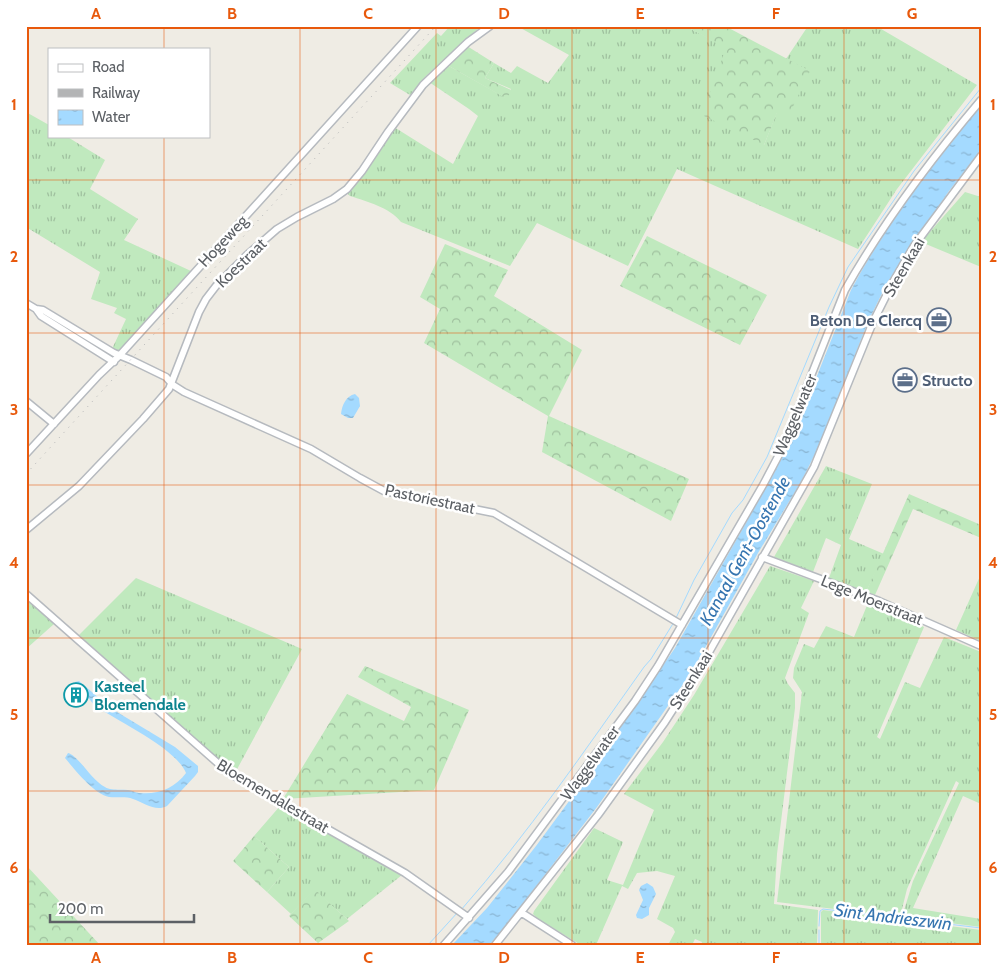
<svg xmlns="http://www.w3.org/2000/svg" width="1007" height="971" font-family="Cabin,sans-serif">
	<style>
		.grass { fill: url(#grass-tufts) }
		.forest { fill: url(#forest-crowns) }
		.water { fill: url(#water-ripples) }
		.lines { fill: none; stroke-linecap: round; stroke-linejoin: round }
		.stream { stroke: #a4daff; stroke-width: 1 }
		.minor-casing { stroke: #b6babf; stroke-width: 9 }
		.minor { stroke: #fff; stroke-width: 6 }
		.rail { stroke: #b3b4b5; stroke-width: 1; stroke-dasharray: 1 6; stroke-linecap: butt }
		.grid { fill: none; stroke: #e8590c; stroke-width: 1; stroke-opacity: 0.55 }
		.labels { text-anchor: middle; dominant-baseline: central; stroke-width: 5; stroke-linejoin: round; paint-order: stroke }
		.street-label { font-size: 16px; fill: #5c6065; stroke: #fff }
		.service-label { font-size: 16px; font-weight: bold; fill: #4e5e75; stroke: #fff; text-anchor: end }
		.culture-label { font-size: 16px; font-weight: bold; fill: #0d838f; stroke: #fff; text-anchor: start }
		.water-label { font-size: 18px; font-style: italic; fill: #3675b0; stroke: #fff }
		.neatline { fill: none; stroke: #e8590c; stroke-width: 2 }
		.grid-label { font-size: 16px; text-anchor: middle; font-weight: bold; fill: #e8590c }
	</style>
	<defs>
		<pattern id="grass-tufts" width="24" height="20" patternUnits="userSpaceOnUse" patternTransform="scale(1.25)"><rect width="24" height="20" fill="#c0e9be"/><path d="M3 7l-1-3M5 7V3M7 7l1-3M15 17l-1-3M17 17v-4M19 17l1-3" fill="none" stroke="#9fc09e"/></pattern>
		<pattern id="forest-crowns" width="20" height="18" patternUnits="userSpaceOnUse" patternTransform="scale(1.25)"><rect width="20" height="18" fill="#c0e9be"/><path d="M2 6a3 3 0 1 1 6 0M12 15a3 3 0 1 1 6 0" fill="none" stroke="#9fc09e"/></pattern>
		<pattern id="water-ripples" width="26" height="14" patternUnits="userSpaceOnUse" patternTransform="scale(1.25)"><rect width="26" height="14" fill="#a4daff"/><path d="M2 4q2-2 4 0t4 0M15 11q2-2 4 0t4 0" fill="none" stroke="#89b4d2"/></pattern>
	</defs>
	<rect width="100%" height="100%" fill="#efece4"/>
	<!-- grass -->
	<path class="grass" d="M450,26H481L426,76L410,95L390,83L437,33L441,36Z
		M517,26H685L726,47L764,145L777,112L809,71L786,59L808,26H876L977,85L897,189L858,249L677,169L628,266L537,223L510,266L401,222C389,207 368,202 350,196L347,193L364,174L394,127L453,164L478,116L469,109L429,82L447,65L506,98L511,89L485,78L494,63L511,73L517,66L548,83L569,55Z
		M26,112L49,125V136H66L105,160L90,189L138,219L124,240L191,271L119,351L112,349L126,319L114,313L117,308L91,299L100,272L26,227Z
		M965,192L981,197V267L921,242Z
		M826,466L872,484L849,539L884,554L866,592L829,578L841,545L826,538L813,572L774,557Z
		M770,566L814,581L801,608L809,613L785,678L788,684L795,693V708L777,854L774,904L818,910L817,945H701L702,942L695,939L692,945H668L675,932L673,928L657,919L675,876L657,871L637,873L628,889L622,886L596,945H581L538,919L533,914L534,911L594,828L623,842L607,880L623,885L654,810L624,794L663,742L694,695Z
		M981,574V641L956,630Z
		M136,578L302,649L235,773L230,771L79,635Z
		M26,599L54,624L26,649Z
		M868,603L924,627L877,737L880,739L905,682L920,688L944,637L981,652V804L963,796L913,908L981,919V927L902,917L913,881L959,783L956,781L907,889L900,917L777,902L802,692L793,678L794,668L804,644L814,648L826,626L854,637Z
		M280,806L402,875L347,919L314,890L291,914L267,892L289,867L254,836Z
		M823,910L981,930V945H821V912Z"/>
	<!-- forest -->
	<path class="forest" d="M685,26H725L810,71L789,115L777,113L764,145L702,115L726,48Z
		M467,46L494,63L485,78L511,90L507,99L447,65Z
		M647,236L767,295L740,345L620,286Z
		M445,244L508,270L494,296L582,350L549,416L689,479L671,521L542,452L548,416L424,343L440,309L420,297Z
		M909,494L981,525V538L913,509L875,595L866,592Z
		M365,666L469,710L434,790L283,799L347,694L404,721L411,707L358,677Z
		M254,836L289,867L267,892L233,861Z
		M26,865L100,945H26Z
		M314,889L349,921L318,943L289,916Z"/>
	<!-- water -->
	<path class="water" d="M981,105V150L949,191L887,283L868,322L818,448L801,482L758,553L691,673L597,807L505,927L489,945H452L487,908L536,846L578,789L675,648L772,477L794,434L851,290C886,224 934,164 981,105Z
		M355,394L359,398L360,406L353,418H348L341,414C342,405 346,396 355,394Z
		M79,681L112,709L175,747L198,766V772L195,776L167,806C155,812 145,803 133,799C126,796 117,798 109,797C94,794 75,770 65,758L68,753C79,756 91,780 105,787C111,791 120,789 128,790C132,790 135,793 139,793C158,795 175,788 186,773C176,748 117,721 94,705L87,696L74,686L75,682Z
		M647,883L653,887L656,894L649,908V915L642,919L637,918L636,915L643,900L639,890L641,886Z"/>
	<g class="lines">
		<!-- stream -->
		<path class="stream" d="M676,618L694,580L732,513L743,500L767,457L829,307L848,267L914,171L981,88
			M461,910C528,834 585,750 644,667L651,659L674,622
			M819,926L820,911L823,909L981,928
			M428,945L458,912
			M819,945V930"/>
		<!-- minor casing -->
		<g class="minor-casing">
			<path id="minor" d="M26,303L36,309L41,316L114,362
				M36,309L43,310L114,353L131,360L166,377L173,385L184,392L311,449L360,478L384,491L494,513L682,625
				M26,401L54,424
				M26,454L99,375L119,356L418,26
				M26,530L79,486L143,419L169,389L199,312L206,299L216,286L247,255L277,229L297,217L333,199L347,189L362,171L388,132L423,85L468,42L490,26
				M762,557L879,601L981,646
				M26,594L229,773L405,873L469,918
				M522,913L572,945
				M444,945L508,872L635,701L658,666L763,485L782,449L845,290C883,223 931,159 981,100
				M495,945L598,815L665,722L704,661L814,467L873,322L893,282L914,246L981,156"/>
		</g>
		<!-- minor -->
		<use href="#minor" class="minor"/>
		<!-- rail -->
		<path class="rail" d="M26,474L436,26"/>
	</g>
	<!-- grid -->
	<path class="grid" d="M164,26V49M300,26V945M436,26V945M572,26V945M708,26V945M844,26V945M164,136V945M26,180H981M26,333H981M26,485H981M26,638H981M26,791H981"/>
	<!-- icons -->
	<defs>
		<g id="office-ring" transform="scale(1.25)"><circle r="9.5" fill="#fff" stroke="#5c6f8a" stroke-width="1.5"/><path d="M-6-3h4V-5.5h4V-3h4V5H-6ZM-1-4.5V-3h2v-1.5ZM-6 0V1H6V0Z" fill="#5c6f8a"/></g>
		<g id="building-ring" transform="scale(1.25)"><circle r="9.5" fill="#fff" stroke="#0f9aa8" stroke-width="1.5"/><path d="M-4-6H4V6H1V3H-1V6H-4ZM-2.5-4.3h1.7v1.8h-1.7ZM.8-4.3h1.7v1.8H.8ZM-2.5-1h1.7V.8h-1.7ZM.8-1h1.7V.8H.8Z" fill="#0f9aa8"/></g>
	</defs>
	<g fill-rule="evenodd">
		<use href="#office-ring" x="939" y="320"/>
		<use href="#office-ring" x="905" y="380"/>
		<use href="#building-ring" x="76" y="695"/>
	</g>
	<g class="labels">
		<!-- street labels -->
		<g class="street-label">
			<text transform="translate(223 241) rotate(-47)">Hogeweg</text>
			<text transform="translate(241 263) rotate(-44)">Koestraat</text>
			<text transform="translate(904 267) rotate(-60)">Steenkaai</text>
			<text transform="translate(795 415) rotate(-67)">Waggelwater</text>
			<text transform="translate(430 499) rotate(12)">Pastoriestraat</text>
			<text transform="translate(872 600) rotate(22)">Lege Moerstraat</text>
			<text transform="translate(691 680) rotate(-58)">Steenkaai</text>
			<text transform="translate(590 763) rotate(-54)">Waggelwater</text>
			<text transform="translate(273 796) rotate(31)">Bloemendalestraat</text>
		</g>
		<!-- service labels -->
		<g class="service-label">
			<text x="922" y="320">Beton De Clercq</text>
			<text x="922" y="380" text-anchor="start">Structo</text>
		</g>
		<!-- culture labels -->
		<g class="culture-label">
			<text x="94" y="686">Kasteel<tspan x="94" dy="18">Bloemendale</tspan></text>
		</g>
		<!-- water labels -->
		<g class="water-label">
			<text transform="translate(745 551) rotate(-61)">Kanaal Gent-Oostende</text>
			<text transform="translate(893 917) rotate(7)">Sint Andrieszwin</text>
		</g>
	</g>
	<!-- border -->
	<rect width="1007" height="971" fill="none" stroke="#ffffff" stroke-width="55"/>
	<!-- legend -->
	<rect x="48" y="48" width="162" height="90" fill="#ffffff" stroke="#bebfc1"/>
	<rect x="58" y="64" width="25" height="8" fill="#ffffff" stroke="#bebfc1"/>
	<text x="92" y="72" font-size="15" fill="#5c6065">Road</text>
	<rect x="58" y="89" width="25" height="8" fill="#b3b4b5" stroke="#bebfc1"/>
	<text x="92" y="98" font-size="15" fill="#5c6065">Railway</text>
	<rect x="58" y="110" width="25" height="15" fill="url(#water-ripples)" stroke="#bebfc1"/>
	<text x="92" y="122" font-size="15" fill="#5c6065">Water</text>
	<!-- scale -->
	<path d="M50 914v8h144v-8" fill="none" stroke="#5c6065" stroke-width="2.5"/>
	<text x="58" y="914" font-size="15" fill="#5c6065" stroke="#ffffff" stroke-width="4" paint-order="stroke">200 m</text>
	<rect x="28" y="28" width="952" height="916" class="neatline"/>
	<g class="grid-label">
		<text x="96" y="19">A</text>
		<text x="232" y="19">B</text>
		<text x="368" y="19">C</text>
		<text x="504" y="19">D</text>
		<text x="640" y="19">E</text>
		<text x="776" y="19">F</text>
		<text x="912" y="19">G</text>
		<text x="14" y="110">1</text>
		<text x="993" y="110">1</text>
		<text x="14" y="262">2</text>
		<text x="993" y="262">2</text>
		<text x="14" y="415">3</text>
		<text x="993" y="415">3</text>
		<text x="14" y="568">4</text>
		<text x="993" y="568">4</text>
		<text x="14" y="720">5</text>
		<text x="993" y="720">5</text>
		<text x="14" y="873">6</text>
		<text x="993" y="873">6</text>
		<text x="96" y="963">A</text>
		<text x="232" y="963">B</text>
		<text x="368" y="963">C</text>
		<text x="504" y="963">D</text>
		<text x="640" y="963">E</text>
		<text x="776" y="963">F</text>
		<text x="912" y="963">G</text>
	</g>
</svg>
